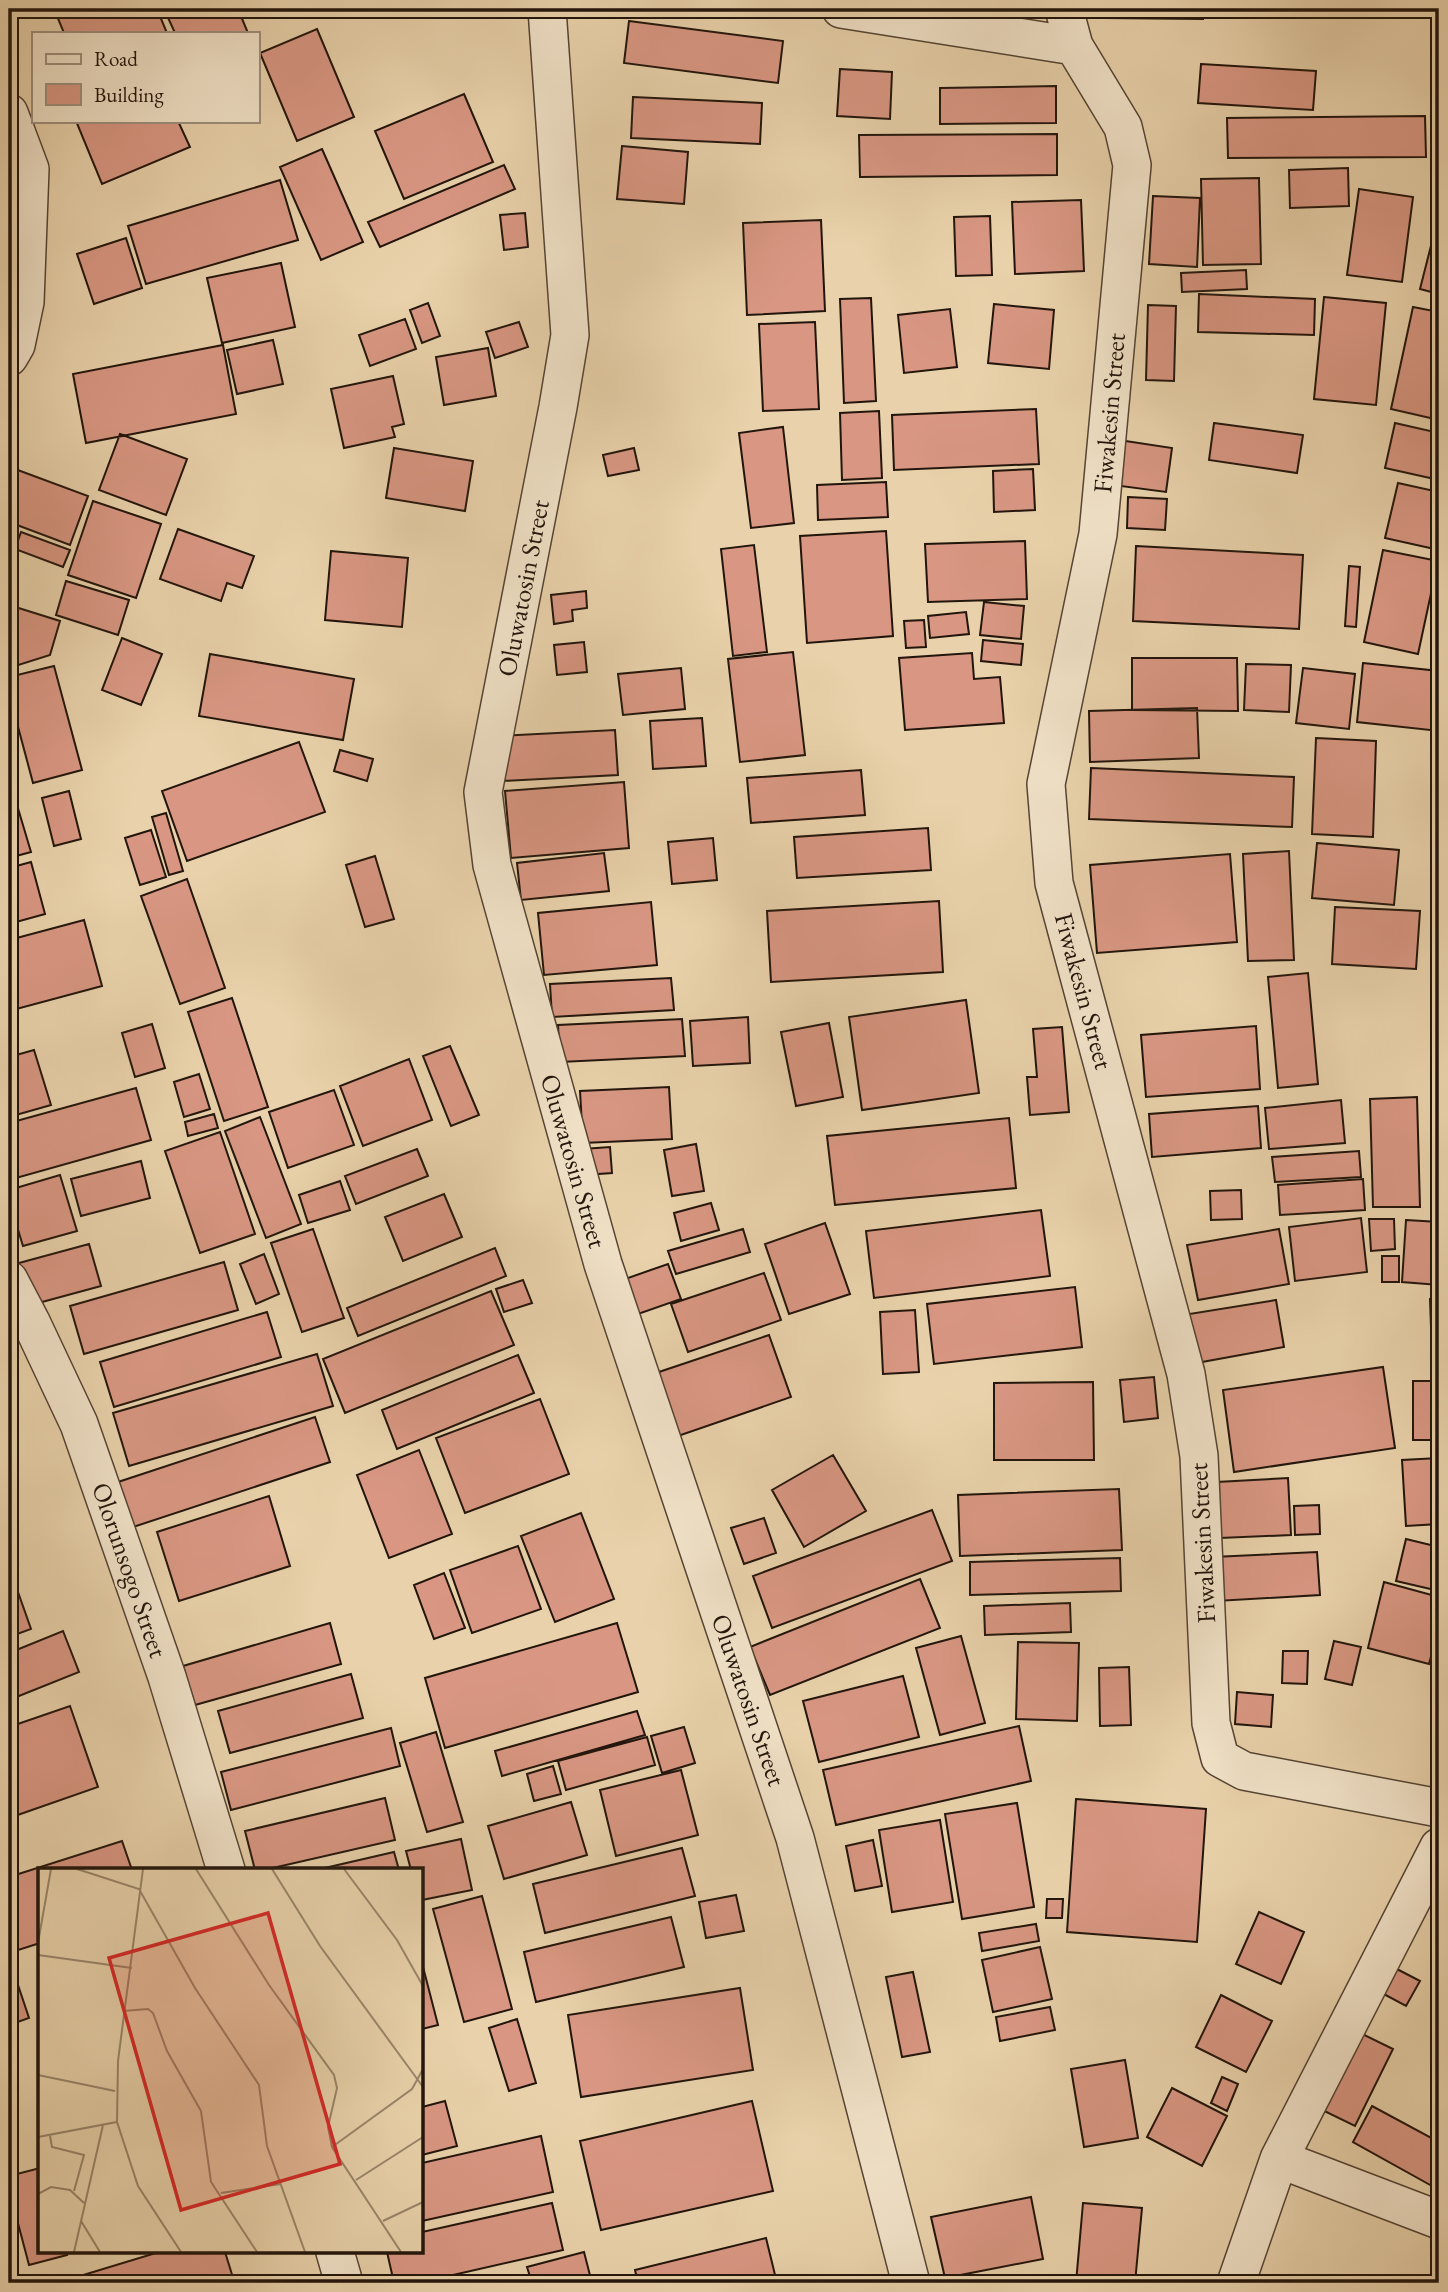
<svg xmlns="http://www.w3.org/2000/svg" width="1448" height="2292" font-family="'EB Garamond',serif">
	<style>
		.building { fill: #d99783; stroke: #22150c; stroke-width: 2 }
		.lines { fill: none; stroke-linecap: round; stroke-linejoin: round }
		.minor-casing { stroke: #544434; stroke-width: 40 }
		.minor { stroke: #f1e2c8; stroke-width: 37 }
		.labels { text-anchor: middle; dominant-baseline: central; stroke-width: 5; stroke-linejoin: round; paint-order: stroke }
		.street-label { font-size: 26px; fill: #22150c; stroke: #f1e2c8 }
		.inset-road { fill: none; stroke: #99866b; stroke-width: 2 }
		.view { fill: #d62828; fill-opacity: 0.15; stroke: #d62828; stroke-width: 3.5 }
		.inset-edge { fill: none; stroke: #22150c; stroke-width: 3.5 }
	</style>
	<rect width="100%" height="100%" fill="#e9d2ab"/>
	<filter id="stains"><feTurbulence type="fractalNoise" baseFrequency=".00286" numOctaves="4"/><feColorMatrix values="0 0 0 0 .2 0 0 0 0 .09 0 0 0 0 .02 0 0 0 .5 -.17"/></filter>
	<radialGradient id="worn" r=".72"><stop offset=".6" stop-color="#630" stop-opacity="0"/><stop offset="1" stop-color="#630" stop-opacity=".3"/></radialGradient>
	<!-- building -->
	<path class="building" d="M54,9H157L167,33H64Z
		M164,9H238L248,33H175Z
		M1105,9H1203V19L1105,18Z
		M629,21L783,41L778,83L624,63Z
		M317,29L354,117L297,141L260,53Z
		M1201,64L1316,71L1313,110L1198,103Z
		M840,69L892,72L890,119L837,116Z
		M1056,86V123L940,124V88Z
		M464,94L493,162L404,199L375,131Z
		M633,97L762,103L760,144L631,138Z
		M1425,116L1426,157L1228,158L1227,118Z
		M76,121H178L190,147L102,184Z
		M1057,134V175L860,177L859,135Z
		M622,146L688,152L684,204L617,199Z
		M322,149L363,242L321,260L280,167Z
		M504,165L515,189L380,247L368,222Z
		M1348,168L1349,206L1290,208L1289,170Z
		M1259,178L1261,264L1203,265L1201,179Z
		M280,180L298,240L146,284L128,226Z
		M1359,189L1413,197L1402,282L1347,275Z
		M1153,196L1200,198L1197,267L1149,264Z
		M1081,200L1084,271L1015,274L1012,202Z
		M525,213L528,247L504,250L500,215Z
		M1439,214V294L1420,289Z
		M990,216L992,275L956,276L954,217Z
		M821,220L825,311L747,315L743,223Z
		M126,238L142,288L94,304L77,254Z
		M281,263L295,327L222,343L207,278Z
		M1246,270L1247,289L1182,292L1181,273Z
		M1199,294L1315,299L1314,335L1198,332Z
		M1324,297L1386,303L1376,405L1314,399Z
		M871,298L876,401L844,403L840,299Z
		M428,303L440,336L422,343L410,310Z
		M994,304L1054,310L1049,369L988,363Z
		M1148,305L1176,306L1174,381L1146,380Z
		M1413,307L1439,312V420L1391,409Z
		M950,309L957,367L904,373L898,315Z
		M405,319L416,349L370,366L359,335Z
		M519,322L528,347L495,358L486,332Z
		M815,322L819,409L763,411L759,324Z
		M273,340L283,384L237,394L227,350Z
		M223,345L236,414L86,443L73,374Z
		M488,348L496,396L444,405L436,357Z
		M393,376L404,424L392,427L395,437L344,448L331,389Z
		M1036,409L1039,464L894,470L892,415Z
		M879,411L882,478L842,480L840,413Z
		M1214,423L1303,435L1297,473L1209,460Z
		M1395,423L1439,433V480L1385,468Z
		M783,427L794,523L751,528L739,433Z
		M120,434L187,459L166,515L99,490Z
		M1119,440L1172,448L1166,492L1113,485Z
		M394,448L473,461L465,511L386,498Z
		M634,448L639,470L608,476L603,455Z
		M15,469L88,496L70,545L9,522V485Z
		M1033,469L1035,510L994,512L993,471Z
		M886,482L888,517L818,520L817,485Z
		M1398,483L1439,492V550L1385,538Z
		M1128,497L1167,499L1165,530L1127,528Z
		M93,501L161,524L136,598L68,575Z
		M178,529L254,556L242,588L227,583L221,601L160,579Z
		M886,531L893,636L807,643L800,536Z
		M21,532L70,550L63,567L15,549Z
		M1025,541L1027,599L928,602L925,544Z
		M754,545L767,652L733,656L721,549Z
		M1136,546L1303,555L1299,629L1133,621Z
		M1383,550L1438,561L1418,654L1364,642Z
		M331,551L408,558L402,627L325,620Z
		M1349,566L1360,567L1356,627L1345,626Z
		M66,581L129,600L118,635L56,615Z
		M586,591L587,608L572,610L573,621L554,624L551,595Z
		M984,602L1024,606L1021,639L980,635Z
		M9,605L60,621L50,655L9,668Z
		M966,612L969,634L930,638L928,616Z
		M924,620L926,647L906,648L904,621Z
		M122,638L162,654L141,705L102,690Z
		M983,640L1023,644L1021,665L981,661Z
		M584,642L587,672L557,675L554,645Z
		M793,652L805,755L740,762L728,659Z
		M972,653L974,679L1000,677L1004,723L905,730L899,658Z
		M210,654L354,679L343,740L199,716Z
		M1132,658H1237L1238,711L1132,710Z
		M1363,663L1439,671V731L1357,722Z
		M1246,664L1291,665L1289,712L1244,710Z
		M54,666L82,770L33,783L9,693V677Z
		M681,668L685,709L623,715L618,674Z
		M1303,668L1355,674L1349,729L1296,723Z
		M1197,708L1199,758L1090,762L1089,711Z
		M702,718L706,766L653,769L650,721Z
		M615,730L618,775L501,781L499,736Z
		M1316,738L1376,741L1373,837L1312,834Z
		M299,742L325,812L187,861L162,791Z
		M340,750L373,759L367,781L334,771Z
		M1091,768L1294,777L1292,827L1089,819Z
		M861,770L865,815L751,823L747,778Z
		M624,782L629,848L511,858L505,791Z
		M69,791L81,839L54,846L42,798Z
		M17,805L31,852L9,858V808Z
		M166,813L183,871L169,875L152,817Z
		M928,828L931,870L797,878L794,837Z
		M151,830L166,877L140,885L125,838Z
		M713,838L717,880L672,884L668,842Z
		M1317,843L1399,850L1394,905L1312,898Z
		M1289,851L1294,960L1248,961L1243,854Z
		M604,853L609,891L521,900L517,863Z
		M1230,854L1237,942L1097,953L1090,865Z
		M375,856L394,919L365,927L346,865Z
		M31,862L45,914L9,924V868Z
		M187,879L225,988L180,1004L141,896Z
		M939,901L943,972L771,982L767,911Z
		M651,902L657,965L544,975L538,913Z
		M1335,907L1420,911L1416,969L1332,964Z
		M84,920L102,986L9,1011V940Z
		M1308,973L1318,1084L1278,1088L1268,977Z
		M671,978L674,1010L552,1017L550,984Z
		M232,998L268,1107L224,1121L188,1012Z
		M966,1000L979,1093L862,1110L849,1017Z
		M748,1017L750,1063L693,1066L690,1021Z
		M682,1019L685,1056L560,1062L558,1025Z
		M829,1023L843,1097L796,1106L781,1032Z
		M152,1024L165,1068L135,1077L122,1033Z
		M1256,1026L1260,1089L1146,1097L1141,1035Z
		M1062,1027L1069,1112L1030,1115L1027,1077H1037L1033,1029Z
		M450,1046L479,1115L451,1126L423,1056Z
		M34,1050L51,1105L9,1117V1057Z
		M409,1059L432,1120L363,1146L340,1086Z
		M199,1074L210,1109L184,1117L174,1082Z
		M669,1087L672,1139L583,1143L580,1091Z
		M136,1088L151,1140L9,1180V1123Z
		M334,1090L354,1145L288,1168L269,1112Z
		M1417,1097L1420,1207H1373L1370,1099Z
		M1341,1100L1345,1143L1269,1149L1265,1108Z
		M1258,1106L1261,1148L1152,1157L1149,1114Z
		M214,1114L218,1128L188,1136L185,1122Z
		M260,1117L301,1224L266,1238L225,1131Z
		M1009,1118L1016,1188L835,1205L827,1136Z
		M220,1132L255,1234L200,1253L165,1151Z
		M696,1144L704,1191L672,1196L664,1150Z
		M610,1147L612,1173L585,1175L583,1149Z
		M417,1149L428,1176L356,1204L345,1176Z
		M1359,1151L1361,1177L1275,1182L1272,1157Z
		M141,1161L150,1198L81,1216L71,1179Z
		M60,1175L77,1231L23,1246L9,1200V1190Z
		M1363,1179L1365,1210L1280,1215L1278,1185Z
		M340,1181L350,1210L308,1223L299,1195Z
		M1241,1190L1242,1219L1211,1220L1210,1191Z
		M444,1194L462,1237L403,1261L385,1217Z
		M711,1203L719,1230L681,1241L674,1213Z
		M1041,1210L1050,1276L874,1298L866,1231Z
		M1361,1218L1367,1272L1295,1281L1289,1227Z
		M1369,1219H1394L1395,1249L1371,1251Z
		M1406,1220L1439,1222V1285L1402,1282Z
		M825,1223L850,1294L789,1314L765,1244Z
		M313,1229L344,1318L302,1332L271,1243Z
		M743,1229L750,1252L676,1274L668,1251Z
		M1279,1229L1289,1284L1198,1300L1187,1245Z
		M89,1244L101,1286L31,1305L19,1263Z
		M495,1248L506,1276L358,1336L347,1308Z
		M264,1254L279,1294L256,1304L240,1264Z
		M1382,1256H1399V1282H1382Z
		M224,1262L238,1310L84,1354L70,1306Z
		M668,1264L681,1299L638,1314L625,1279Z
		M764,1273L781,1320L688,1352L671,1304Z
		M523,1280L532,1303L504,1312L496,1289Z
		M1075,1287L1082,1347L934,1364L927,1304Z
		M491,1291L514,1345L345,1413L323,1359Z
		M1439,1298V1356H1432L1430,1299Z
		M1276,1300L1284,1347L1191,1364L1183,1315Z
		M915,1310L919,1372L883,1374L880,1312Z
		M267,1312L281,1357L114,1407L100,1362Z
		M769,1335L791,1397L678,1436L656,1373Z
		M317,1354L333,1406L129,1466L113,1413Z
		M518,1355L534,1393L397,1449L382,1410Z
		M1383,1367L1395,1448L1234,1472L1223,1390Z
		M1154,1377L1158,1418L1124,1422L1120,1380Z
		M1413,1381H1439V1440H1413Z
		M1093,1382L1094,1460H994V1383Z
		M540,1399L569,1474L465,1513L436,1438Z
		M315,1417L330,1462L121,1531L106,1486Z
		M419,1450L452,1534L389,1558L357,1475Z
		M833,1455L866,1511L804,1547L772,1490Z
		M1439,1458V1524L1406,1526L1402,1460Z
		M1288,1478L1291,1535L1220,1538L1217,1482Z
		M1119,1489L1122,1550L960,1556L958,1495Z
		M269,1496L290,1566L179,1601L157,1532Z
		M1319,1505L1320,1534L1295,1535L1294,1506Z
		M932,1510L952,1561L772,1628L753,1576Z
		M581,1513L614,1599L555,1622L521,1536Z
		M764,1518L776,1553L744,1564L731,1528Z
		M9,1537L18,1563L9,1567Z
		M1406,1539L1439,1547V1591L1396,1581Z
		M518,1546L541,1609L472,1633L450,1570Z
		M1317,1552L1320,1595L1216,1601L1213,1557Z
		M1120,1558L1121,1591L970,1595V1562Z
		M444,1573L465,1628L434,1639L414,1585Z
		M12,1575L31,1629L9,1637V1577Z
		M920,1579L940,1628L770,1695L750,1647Z
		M1384,1582L1439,1597V1626L1429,1664L1368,1648Z
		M1070,1603L1071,1632L985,1635L984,1606Z
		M330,1623L341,1664L195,1705L183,1666Z
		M617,1623L638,1692L445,1748L425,1678Z
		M63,1631L79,1672L9,1700V1653Z
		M961,1636L985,1723L940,1735L916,1648Z
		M1334,1641L1361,1647L1352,1685L1325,1679Z
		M1018,1642L1079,1643L1077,1721L1016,1719Z
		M1283,1651H1308L1307,1684L1282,1683Z
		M1129,1667L1131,1725L1100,1726L1099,1668Z
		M351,1674L363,1718L230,1753L218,1711Z
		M903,1676L919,1737L819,1762L803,1701Z
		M1237,1692L1273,1695L1271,1727L1235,1724Z
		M70,1706L98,1787L9,1818V1727Z
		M637,1711L645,1735L502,1776L495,1751Z
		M1019,1726L1031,1781L836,1825L823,1770Z
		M684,1727L695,1763L662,1773L651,1736Z
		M391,1728L400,1766L231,1810L221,1772Z
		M436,1732L463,1822L427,1832L400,1743Z
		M647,1737L655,1765L566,1790L558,1761Z
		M553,1766L561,1794L534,1801L527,1774Z
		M681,1770L698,1835L616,1856L600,1790Z
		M385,1798L395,1840L264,1870H255L245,1831Z
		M1076,1799L1206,1809L1197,1942L1067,1932Z
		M571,1802L587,1855L504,1879L488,1826Z
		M1017,1803L1034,1907L962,1919L945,1814Z
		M940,1820L953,1902L892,1912L879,1830Z
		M461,1839L472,1890L422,1900V1870H411L406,1851Z
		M873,1840L882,1886L855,1891L846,1846Z
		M122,1841L132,1870H40V1943L9,1953V1877Z
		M682,1848L695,1896L545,1933L533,1884Z
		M394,1852L399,1870H316Z
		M736,1895L744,1931L706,1938L699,1902Z
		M482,1896L512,2009L464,2022L433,1909Z
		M1047,1899H1063L1062,1918H1046Z
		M1259,1912L1304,1932L1281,1984L1236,1964Z
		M671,1917L684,1967L536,2002L524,1952Z
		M1036,1924L1039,1941L982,1951L979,1933Z
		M1040,1947L1052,1999L993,2012L982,1960Z
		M422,1963L438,2025L422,2029Z
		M1393,1967L1420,1981L1406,2006L1380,1992Z
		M913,1972L930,2052L902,2057L886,1977Z
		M15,1976L29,2018L9,2025V1978Z
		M740,1988L753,2070L581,2097L568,2015Z
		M1221,1995L1272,2021L1246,2072L1196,2047Z
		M1050,2007L1055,2030L1000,2041L996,2017Z
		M517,2019L536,2083L509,2091L489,2028Z
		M1350,2028L1393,2049L1355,2126L1312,2105Z
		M1125,2060L1138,2138L1084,2147L1071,2069Z
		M1222,2077L1238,2084L1227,2111L1211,2103Z
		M1172,2088L1227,2116L1202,2166L1147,2137Z
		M445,2101L457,2146L422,2155V2107Z
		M752,2101L773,2191L601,2230L580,2141Z
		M1372,2106L1439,2142V2173L1432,2186L1353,2142Z
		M541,2136L553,2192L422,2221V2163Z
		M40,2168V2252H66L67,2255L29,2265L9,2189V2176Z
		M1031,2197L1043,2259L945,2278L931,2217Z
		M552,2203L563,2250L418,2283H394L387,2252H422V2232Z
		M1083,2203L1142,2208L1135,2283H1076Z
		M766,2238L777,2283H638L635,2270Z
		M159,2252H225L234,2281L226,2283H57Z
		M584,2252L592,2283H532L527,2267Z"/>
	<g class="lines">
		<!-- minor casing -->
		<g class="minor-casing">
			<path id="minor" d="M547,9L570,335L558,407L483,792L492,865L603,1264L795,1838L911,2283
				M841,9L1074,46
				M1064,9L1074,46L1123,127L1132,165L1098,534L1046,784L1054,883L1186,1374L1199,1456L1211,1723L1220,1758L1244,1771L1439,1808
				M9,113L30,169L25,302L16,345L9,357
				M9,1280L31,1322L79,1424L167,1677L226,1870
				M1279,2159L1439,2220
				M335,2252L344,2283
				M1236,2283L1279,2159L1439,1847"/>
		</g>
		<!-- minor -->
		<use href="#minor" class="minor"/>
	</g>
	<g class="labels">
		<!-- street labels -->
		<g class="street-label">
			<text transform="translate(1109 413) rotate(-85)">Fiwakesin Street</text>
			<text transform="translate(523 588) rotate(-79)">Oluwatosin Street</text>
			<text transform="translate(1084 991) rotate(75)">Fiwakesin Street</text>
			<text transform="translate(574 1161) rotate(74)">Oluwatosin Street</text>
			<text transform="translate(1202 1543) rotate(-93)">Fiwakesin Street</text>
			<text transform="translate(130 1570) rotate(71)">Olorunsogo Street</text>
			<text transform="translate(749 1700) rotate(71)">Oluwatosin Street</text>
		</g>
	</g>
	<!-- overview -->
	<g transform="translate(38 1868)">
		<rect width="385" height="385" fill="#e9d2ab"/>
		<path class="inset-road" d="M39,1L101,21L157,120L221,217L229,278L267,384M158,1L231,117L296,207L299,220L290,259L294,279L363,384M234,1L282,78L385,219M306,1L359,72L385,118M0,75L13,1M0,87L94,100M85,143L110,141L115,145L129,183L163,243L173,314L219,384M0,207L77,223M79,254L80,193L105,1M12,268L14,279L46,287L36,323M0,269L79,254L100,318L143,384M294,279L374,221L385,201M318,312L385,269M183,325L243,316M0,326L13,319L32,322L46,335M43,353L62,384M345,353L385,334M36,384L65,257"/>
		<path class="view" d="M230,45L302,296L143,342L71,90Z"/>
		<rect width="385" height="385" class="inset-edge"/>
	</g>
	<!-- margin -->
	<rect width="1448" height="2292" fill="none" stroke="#e9d2ab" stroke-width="35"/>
	<rect x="10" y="10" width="1427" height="2271" fill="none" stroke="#22150c" stroke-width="3.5"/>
	<rect x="18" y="18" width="1413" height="2257" fill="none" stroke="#22150c" stroke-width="2"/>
	<!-- legend -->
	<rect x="32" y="32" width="228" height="91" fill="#f1e2c8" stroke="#9e907d" stroke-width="2"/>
	<rect x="46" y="54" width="35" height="10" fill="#f1e2c8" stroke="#9e907d" stroke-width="2"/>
	<text x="94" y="66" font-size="21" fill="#22150c">Road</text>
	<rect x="46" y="84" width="35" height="21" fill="#d99783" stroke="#9e907d" stroke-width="2"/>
	<text x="94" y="102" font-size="21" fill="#22150c">Building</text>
	<rect width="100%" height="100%" filter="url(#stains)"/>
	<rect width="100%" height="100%" fill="url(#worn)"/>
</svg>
